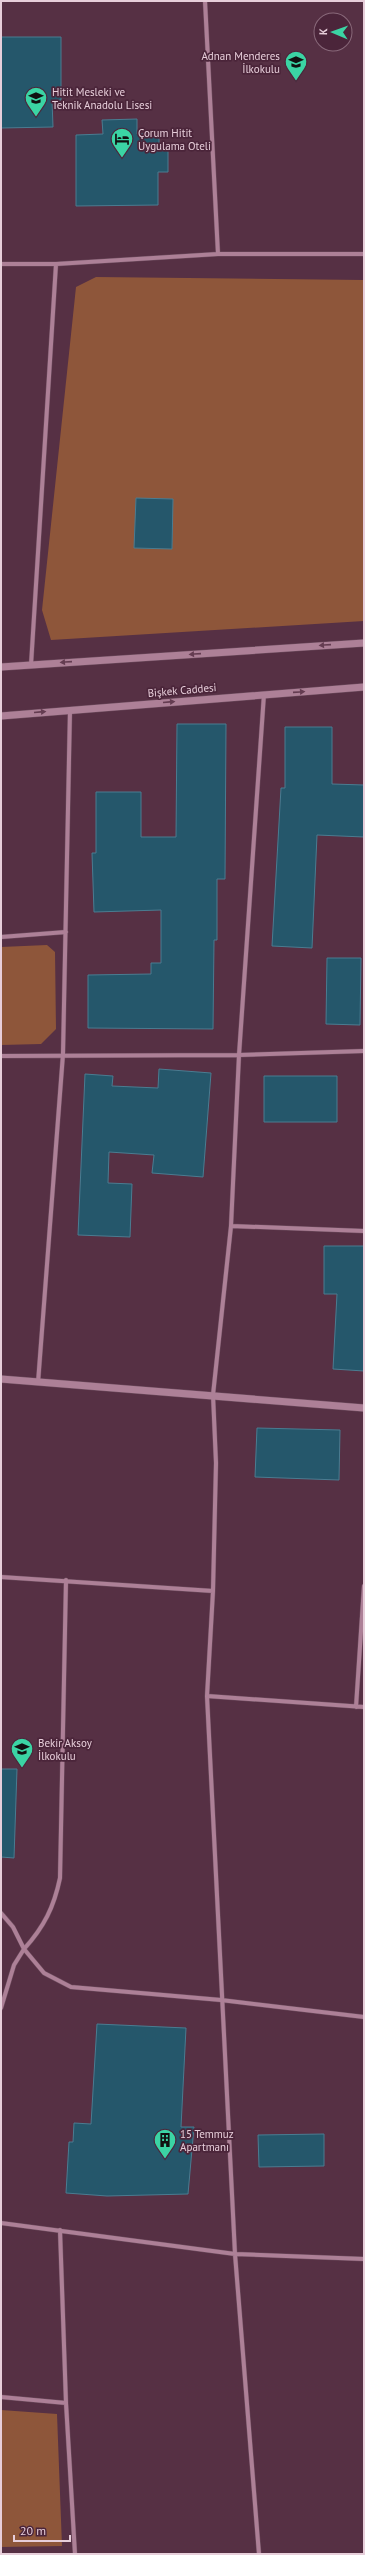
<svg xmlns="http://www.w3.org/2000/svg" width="365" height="2555" font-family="'PT Sans',sans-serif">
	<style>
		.green { fill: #8e563a }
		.building { fill: #25576b; stroke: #4a7c91 }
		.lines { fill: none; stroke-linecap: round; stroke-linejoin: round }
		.minor-casing { stroke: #6e4d5f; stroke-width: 5 }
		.tertiary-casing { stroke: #6e4d5f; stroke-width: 8 }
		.minor { stroke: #ad8097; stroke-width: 4 }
		.tertiary { stroke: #ad8097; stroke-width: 7 }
		.oneway { fill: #643c51 }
		.labels { text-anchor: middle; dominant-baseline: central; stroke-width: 3.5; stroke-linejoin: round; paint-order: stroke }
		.poi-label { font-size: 11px; fill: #e7ceda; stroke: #4b253a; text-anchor: start }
		.street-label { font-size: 11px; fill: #e7ceda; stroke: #4b253a }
	</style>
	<rect width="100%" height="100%" fill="#563044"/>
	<!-- green -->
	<path class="green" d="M96,277L364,280V621L51,640L42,610L76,287Z
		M47,945L55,952L56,1029L41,1044L1,1045V947Z
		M1,2410L57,2414L62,2546L1,2547Z"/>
	<!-- building -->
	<path class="building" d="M1,37H61V100H52L53,127L1,128Z
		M137,119V134H159V147H168V172H158V205L76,206V135L103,134L102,120Z
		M136,498L173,499L172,549L134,548Z
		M177,724H226L225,879H217V940H214L213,1029L88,1028V975L151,974V963H161V910L94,912L92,853H96V792H141V837H176Z
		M285,727H332V784L364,785V837L317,835L312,948L272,946L281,788H285Z
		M327,958H361L360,1025L326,1024Z
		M159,1069L211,1073L203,1177L152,1173L154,1155L109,1152L108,1183L132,1184L130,1237L78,1235L85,1074L113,1076L112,1086L158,1088Z
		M264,1076H337V1122H264Z
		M324,1246H364V1371L333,1369L337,1294H324Z
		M257,1428L340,1430L339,1480L255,1477Z
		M1,1769H17L14,1858L1,1857Z
		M97,2024L186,2028L181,2127H194L188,2194L107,2196L66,2193L69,2142H73L74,2123L91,2124Z
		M324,2134V2166L259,2167L258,2135Z"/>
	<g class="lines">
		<!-- minor casing -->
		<g class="minor-casing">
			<path id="minor" d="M205,1L218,254
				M1,264H56L218,254H364
				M31,665L56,264
				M1,937L66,932
				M1,1056L239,1055L364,1051
				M231,1226L364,1231
				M38,1383L63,1054L70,710
				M1,1577L213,1591
				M207,1696L364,1707
				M356,1707L364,1586
				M1,1913L13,1927L24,1949C44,1927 54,1907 60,1878L66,1580
				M1,2008L14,1965L24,1949L44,1973L71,1987L221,2000L364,2017
				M1,2223L235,2254L364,2259
				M60,2230L66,2403L75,2554
				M1,2397L66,2403
				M259,2554L235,2254L207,1696L213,1591L216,1463L213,1395L231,1226L239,1055L264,694"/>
		</g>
		<!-- tertiary casing -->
		<g class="tertiary-casing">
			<path id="tertiary" d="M1,667L364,643
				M1,716L364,687
				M1,1379L364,1408"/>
		</g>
		<!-- minor -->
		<use href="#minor" class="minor"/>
		<!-- tertiary -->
		<use href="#tertiary" class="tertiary"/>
	</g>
	<!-- one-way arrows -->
	<defs><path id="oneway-solid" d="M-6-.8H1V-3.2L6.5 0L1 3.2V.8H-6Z"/></defs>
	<g class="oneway">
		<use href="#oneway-solid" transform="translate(325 645) rotate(176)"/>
		<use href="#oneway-solid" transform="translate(195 654) rotate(176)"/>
		<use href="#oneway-solid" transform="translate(66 662) rotate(176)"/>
		<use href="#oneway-solid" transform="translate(299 692) rotate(-4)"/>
		<use href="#oneway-solid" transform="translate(169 702) rotate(-5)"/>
		<use href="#oneway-solid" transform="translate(40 712) rotate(-5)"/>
	</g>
	<!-- icons -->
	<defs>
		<g id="school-pin" transform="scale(1.15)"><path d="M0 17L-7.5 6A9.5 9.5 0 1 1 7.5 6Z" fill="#3bd4a4" stroke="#4b253a"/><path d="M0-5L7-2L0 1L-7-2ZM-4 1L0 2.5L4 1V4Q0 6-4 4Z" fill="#111"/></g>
		<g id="hotel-pin" transform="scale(1.15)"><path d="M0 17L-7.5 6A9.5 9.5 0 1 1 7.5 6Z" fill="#3bd4a4" stroke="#4b253a"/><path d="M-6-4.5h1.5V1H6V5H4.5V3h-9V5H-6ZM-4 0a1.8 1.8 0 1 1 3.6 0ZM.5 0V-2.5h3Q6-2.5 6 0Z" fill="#111"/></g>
		<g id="building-pin" transform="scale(1.15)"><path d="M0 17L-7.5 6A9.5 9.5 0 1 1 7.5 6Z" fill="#3bd4a4" stroke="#4b253a"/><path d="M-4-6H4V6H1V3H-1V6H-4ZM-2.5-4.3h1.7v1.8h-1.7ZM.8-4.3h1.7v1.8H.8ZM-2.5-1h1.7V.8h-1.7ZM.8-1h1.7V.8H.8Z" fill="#111"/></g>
	</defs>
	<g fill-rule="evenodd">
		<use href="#school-pin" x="296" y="62"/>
		<use href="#school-pin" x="36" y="98"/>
		<use href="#hotel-pin" x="122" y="139"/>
		<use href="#school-pin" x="22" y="1749"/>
		<use href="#building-pin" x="165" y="2140"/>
	</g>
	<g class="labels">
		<!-- poi labels -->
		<g class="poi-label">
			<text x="280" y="56" text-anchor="end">Adnan Menderes<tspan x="280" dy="13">İlkokulu</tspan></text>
			<text x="52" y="92">Hitit Mesleki ve<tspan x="52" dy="13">Teknik Anadolu Lisesi</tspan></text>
			<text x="138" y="133">Çorum Hitit<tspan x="138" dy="13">Uygulama Oteli</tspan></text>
			<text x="38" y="1743">Bekir Aksoy<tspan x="38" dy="13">İlkokulu</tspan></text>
			<text x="180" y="2134">15 Temmuz<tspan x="180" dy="13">Apartmanı</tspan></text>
		</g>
		<!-- street labels -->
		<g class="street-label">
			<text transform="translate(182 690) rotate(-5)">Bişkek Caddesi</text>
		</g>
	</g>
	<!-- border -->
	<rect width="365" height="2555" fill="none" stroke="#e7ceda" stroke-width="4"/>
	<!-- north arrow -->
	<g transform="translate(333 32) rotate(272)"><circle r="19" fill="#4b253a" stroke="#89697a"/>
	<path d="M0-3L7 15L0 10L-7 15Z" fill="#3bd4a4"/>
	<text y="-6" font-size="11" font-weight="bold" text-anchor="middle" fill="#e7ceda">K</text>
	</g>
	<!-- scale -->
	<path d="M14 2535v6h56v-6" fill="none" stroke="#e7ceda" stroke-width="2"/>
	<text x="20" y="2535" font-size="12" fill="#e7ceda" stroke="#4b253a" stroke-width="3" paint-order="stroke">20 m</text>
</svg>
